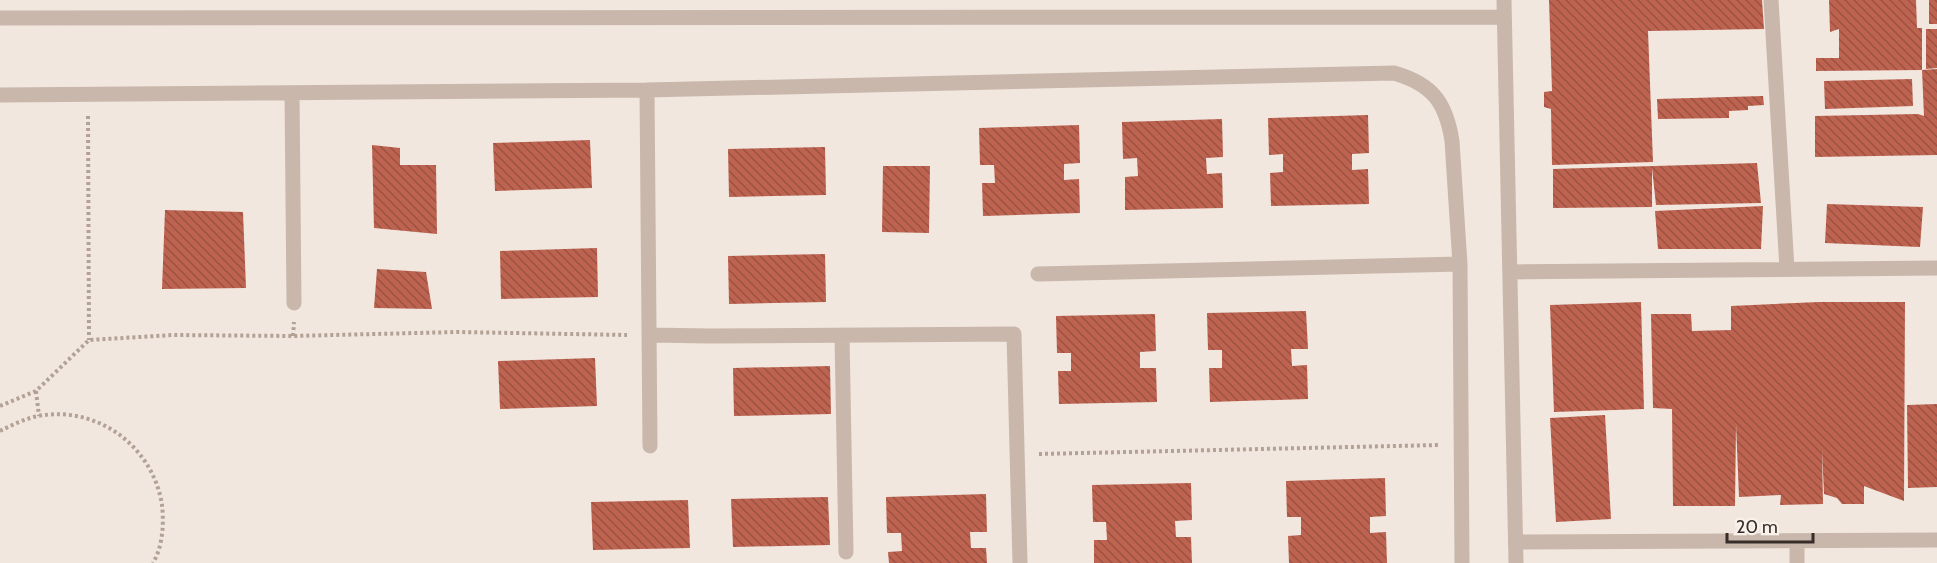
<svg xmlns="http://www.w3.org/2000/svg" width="1937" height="563" font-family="Cabin,sans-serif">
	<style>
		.building { fill: url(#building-back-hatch) }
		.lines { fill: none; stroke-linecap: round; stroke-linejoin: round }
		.path { stroke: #b4a196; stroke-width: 4; stroke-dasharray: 3 3; stroke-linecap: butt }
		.street { stroke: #c9b7ab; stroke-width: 15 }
	</style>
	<defs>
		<pattern id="building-back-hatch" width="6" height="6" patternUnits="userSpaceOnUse" patternTransform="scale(1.5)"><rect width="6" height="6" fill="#be6350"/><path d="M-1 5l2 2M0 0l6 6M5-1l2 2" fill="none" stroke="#9b5243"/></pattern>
	</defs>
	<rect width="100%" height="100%" fill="#f1e7df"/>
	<!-- building -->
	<path class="building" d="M1549,0H1762L1764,29L1648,31L1653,162L1552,165L1551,109L1544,107V92L1552,91Z
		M1829,0H1916L1917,28H1922V70L1816,71V58H1839V29L1830,32Z
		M1929,0H1937V24H1929Z
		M1926,29H1937V68L1926,69Z
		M1937,69V155L1815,157V116L1918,114L1924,116L1922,70Z
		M1912,79L1913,106L1825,109L1824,81Z
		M1763,96L1764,105L1748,106V110L1729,111V118L1658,119L1657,99Z
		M1368,115L1369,153L1352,154V170L1368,169L1369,204L1271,206L1270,173L1283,172V154L1269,155L1268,118Z
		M1222,119L1223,157L1206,158L1207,174L1222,173L1223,208L1125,210V177L1138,176L1137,158L1123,159L1122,122Z
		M1079,125L1080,163L1064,164V180L1079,179L1080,213L983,216L982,183H995L994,165H980L979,128Z
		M590,140L592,188L495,191L493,143Z
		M372,145L400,148V165H436L437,234L374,228Z
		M825,147L826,195L729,197L728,149Z
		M1757,163L1761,203L1656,205L1652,168V207L1553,208V169Z
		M883,166H930L929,233L882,232Z
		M1827,204L1923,207L1920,247L1825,243Z
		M1763,206L1761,249H1658L1655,211Z
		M165,210L243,212L246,288L162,289Z
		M597,248L598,297L501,299L500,251Z
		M825,254L826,302L729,304L728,256Z
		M377,269L426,272L432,309L374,308Z
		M1641,302L1644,409L1554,412L1550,305Z
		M1819,302H1905L1904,501L1864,486V504H1842L1837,498L1824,494L1822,449L1823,504L1780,505L1781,495L1739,497L1736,424L1735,506H1673L1672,409L1653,408L1651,314H1691L1692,331L1731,330V306Z
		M1306,311L1308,349H1291L1292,366L1307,365L1308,399L1210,402L1209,368H1222V350H1208L1207,313Z
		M1155,314L1156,351L1140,352V368H1156L1157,402L1059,404L1058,371H1071V353H1057L1056,316Z
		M595,358L597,406L500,409L498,361Z
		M830,366L831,414L734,416L733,368Z
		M1937,404V487L1908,488L1907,405Z
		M1605,415L1611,519L1556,522L1550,418Z
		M1385,478L1386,516L1370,517V533L1386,532L1387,563H1289L1288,536L1301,535V517H1287L1286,481Z
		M1191,483L1192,520L1175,521L1176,537H1191L1192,563H1094V540H1107L1106,522H1093L1092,485Z
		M986,494L987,532H970L971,548H986L987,563H889L888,552L902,551L901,533H887L886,497Z
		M828,497L830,545L733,547L731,499Z
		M688,500L690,548L593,550L591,502Z"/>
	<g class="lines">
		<!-- path -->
		<path class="path" d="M88,116L89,340
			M293,336L294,322
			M36,391L39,416
			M0,406L36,391L89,340L173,335L293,336L457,332L627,335
			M0,431C12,425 24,419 38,416C97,405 153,446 162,505C164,523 163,546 153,563
			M1039,454L1439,445"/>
		<!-- street -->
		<path class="street" d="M1504,0L1516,563
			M1771,0L1787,269
			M0,18L1504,17
			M647,90L650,446
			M292,93L294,303
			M0,95L647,90L1394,73C1432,84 1446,102 1452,141L1460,264L1462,563
			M1510,272L1937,268
			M1038,274L1460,264
			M649,335L709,336L1014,334L1020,563
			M842,335L846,552
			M1797,541V563
			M1516,542L1937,540"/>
	</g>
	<!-- scale -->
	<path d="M1727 533v9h86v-9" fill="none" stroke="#372d2a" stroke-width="3"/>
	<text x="1736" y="533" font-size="18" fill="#372d2a" stroke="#f9f2eb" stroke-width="4.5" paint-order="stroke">20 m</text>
</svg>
